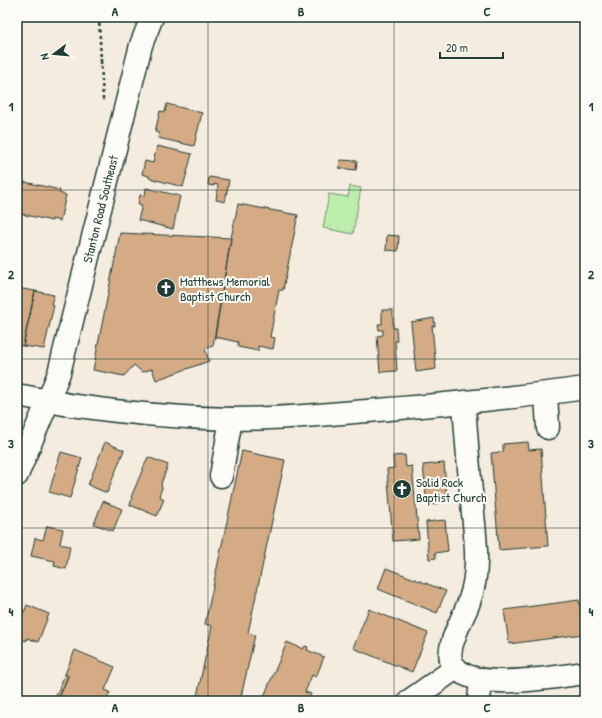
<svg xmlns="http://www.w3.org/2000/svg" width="602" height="718" font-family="'Patrick Hand',sans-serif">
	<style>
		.green { fill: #bcedac; stroke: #6e9570 }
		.building { fill: #d4ab85; stroke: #1f3d34 }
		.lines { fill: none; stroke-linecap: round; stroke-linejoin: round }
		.minor-casing { stroke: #1f3d34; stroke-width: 25 }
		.major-casing { stroke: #1f3d34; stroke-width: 25 }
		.path { stroke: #1f3d34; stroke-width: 2.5; stroke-dasharray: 3 3; stroke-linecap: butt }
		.minor { stroke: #fdfcf7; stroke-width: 22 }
		.major { stroke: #fdfcf7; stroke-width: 22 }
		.path-bridge { stroke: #1f3d34; stroke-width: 2.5; stroke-dasharray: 3 3; stroke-linecap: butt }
		.grid { fill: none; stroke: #1f3d34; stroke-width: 1; stroke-opacity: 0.55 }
		.labels { text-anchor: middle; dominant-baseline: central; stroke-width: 4; stroke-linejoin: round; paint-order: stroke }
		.street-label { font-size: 13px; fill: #1f3d34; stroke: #fdfcf7 }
		.poi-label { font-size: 13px; fill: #1f3d34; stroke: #fdfcf7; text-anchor: start }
		.neatline { fill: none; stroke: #1f3d34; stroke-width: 1.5 }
		.grid-label { font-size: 13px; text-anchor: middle; font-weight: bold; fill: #1f3d34 }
	</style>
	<rect width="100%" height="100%" fill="#f5ece0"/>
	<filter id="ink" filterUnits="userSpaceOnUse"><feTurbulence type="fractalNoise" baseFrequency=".025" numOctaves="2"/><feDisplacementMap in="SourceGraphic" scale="8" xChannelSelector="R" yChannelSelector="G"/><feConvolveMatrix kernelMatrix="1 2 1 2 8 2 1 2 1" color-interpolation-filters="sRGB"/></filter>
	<g filter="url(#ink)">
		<!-- green -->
		<path class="green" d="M350,186L361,188L353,234L323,228L329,194L348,197Z"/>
		<!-- building -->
		<path class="building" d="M167,104L202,113L194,146L158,138L159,133L155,132L160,111L165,112Z
			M585,139V167L581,166Z
			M157,146L192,154L183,187L149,178V176L142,174L145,161L153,163Z
			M340,160L357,161L356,170L339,168Z
			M209,177L229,180L225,202L216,200L218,185L214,184V186L208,185Z
			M25,182L60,190L59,193L66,195L60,221L52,219V221L17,213L19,204L17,203V193L19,183L24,184Z
			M146,188L180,196L173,229L138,220L142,205L138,204L140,195L145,196Z
			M238,204L298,215L283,290H279L270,337L275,338L273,349L258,346V351L238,347V342L215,337L231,238Z
			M120,233L231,238L213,346L205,349L209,361L156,380L152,369L142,372L134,365L124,376L93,370Z
			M387,235L399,236L398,251L386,250Z
			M17,288L35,291L23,346L17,345Z
			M35,291L54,295L51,304L54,305L44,349L23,346Z
			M382,310H393V328H396L397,341H395L397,371L380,372L377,336L383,335V330H379L378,324H382Z
			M434,318L435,326H432L436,369L416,372L411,322Z
			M105,442L124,450L107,493L88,485Z
			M528,442L529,450L541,449L548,546L499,550L491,453L503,452V444Z
			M242,451L285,460L248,633L255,635L240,701H196L212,626L205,624Z
			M61,452L82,458L70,498L49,492Z
			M405,455L406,467L412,466L419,539L393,541L387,469L394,468L393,456Z
			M148,457L168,465L161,484L162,488L159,496L164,499L157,516L130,505L132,498L131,497Z
			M444,463L447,497L437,498V504L427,505L423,465Z
			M103,501L122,509L113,531L94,524Z
			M445,520L448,551L435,553L436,558L429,559L426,522Z
			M47,526L63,529L60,544L70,546L66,569L54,566L55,561L31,556L35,538L43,540Z
			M386,568L446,591L437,613L378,589Z
			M579,600L583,634L509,644L504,610Z
			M27,605L49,614L38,642L27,638L26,641L18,638L19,636L17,635V608L24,612Z
			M369,609L428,633L412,672L353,648Z
			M287,642L303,649L305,646L308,647L307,650L324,657L316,677L312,675L305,692L311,694L308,701L302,699V701H262Z
			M75,650L115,667L105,690L110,692L106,701H66L59,698L68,676L65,674Z
			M17,659L20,660L18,665L22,667L17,679Z
			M65,674L68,676L59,698L66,701H54Z"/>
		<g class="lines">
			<!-- minor casing -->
			<g class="minor-casing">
				<path id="minor" d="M546,394L548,428
					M464,403C466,436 469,469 472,503C475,536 481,570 469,602C464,617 443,650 453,665C472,693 556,677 585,673
					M17,475L48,401
					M221,476L231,419
					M409,701L456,668
					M479,701L481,679"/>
			</g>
			<!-- major casing -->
			<g class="major-casing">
				<path id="major" d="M17,395C35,398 52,402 70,405C124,413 179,418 233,419C281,419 329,414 378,410C447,404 516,398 585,388
					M48,401L59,373L141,45L152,17"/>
			</g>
			<!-- path -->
			<path class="path" d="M101,61L103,99L106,100"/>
			<!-- minor -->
			<use href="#minor" class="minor"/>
			<!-- major -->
			<use href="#major" class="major"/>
			<!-- path-bridge -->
			<path class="path-bridge" d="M99,17L101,61"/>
		</g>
	</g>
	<!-- grid -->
	<path class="grid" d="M208,17V701M394,17V701M17,190H585M17,359H585M17,528H585"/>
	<!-- icons -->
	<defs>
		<g id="church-disc" transform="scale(1)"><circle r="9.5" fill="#1f3d34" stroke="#fdfcf7"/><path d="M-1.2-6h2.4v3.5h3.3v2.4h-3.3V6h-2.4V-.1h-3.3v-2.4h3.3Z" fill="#fff"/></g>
	</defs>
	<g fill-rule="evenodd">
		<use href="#church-disc" x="166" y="288"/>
		<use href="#church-disc" x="402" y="489"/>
	</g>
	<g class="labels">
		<!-- street labels -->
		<g class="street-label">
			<text transform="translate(100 209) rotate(-76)">Stanton Road Southeast</text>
		</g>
		<!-- poi labels -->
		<g class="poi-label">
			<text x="180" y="281">Matthews Memorial<tspan x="180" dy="15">Baptist Church</tspan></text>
			<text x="416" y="482">Solid Rock<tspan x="416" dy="15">Baptist Church</tspan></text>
		</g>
	</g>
	<!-- margin -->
	<rect width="602" height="718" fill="none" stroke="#fdfcf7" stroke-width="44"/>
	<!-- north arrow -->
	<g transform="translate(54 54) rotate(254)" stroke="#fdfcf7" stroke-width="3" paint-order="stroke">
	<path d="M0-3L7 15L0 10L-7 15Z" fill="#1f3d34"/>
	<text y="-6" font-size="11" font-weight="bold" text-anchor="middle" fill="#1f3d34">N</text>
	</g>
	<!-- scale -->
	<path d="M440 52v6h63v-6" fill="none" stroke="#1f3d34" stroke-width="2"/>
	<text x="446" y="52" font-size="12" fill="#1f3d34" stroke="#fdfcf7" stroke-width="3" paint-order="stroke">20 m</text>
	<rect x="22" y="22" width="558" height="674" class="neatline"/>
	<g class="grid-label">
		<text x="115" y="16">A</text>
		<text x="301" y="16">B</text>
		<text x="487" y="16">C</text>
		<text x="11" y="111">1</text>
		<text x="591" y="111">1</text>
		<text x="11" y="279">2</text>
		<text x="591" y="279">2</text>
		<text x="11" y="448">3</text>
		<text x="591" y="448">3</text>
		<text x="11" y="616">4</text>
		<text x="591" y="616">4</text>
		<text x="115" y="712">A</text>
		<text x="301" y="712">B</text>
		<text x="487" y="712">C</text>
	</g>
</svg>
